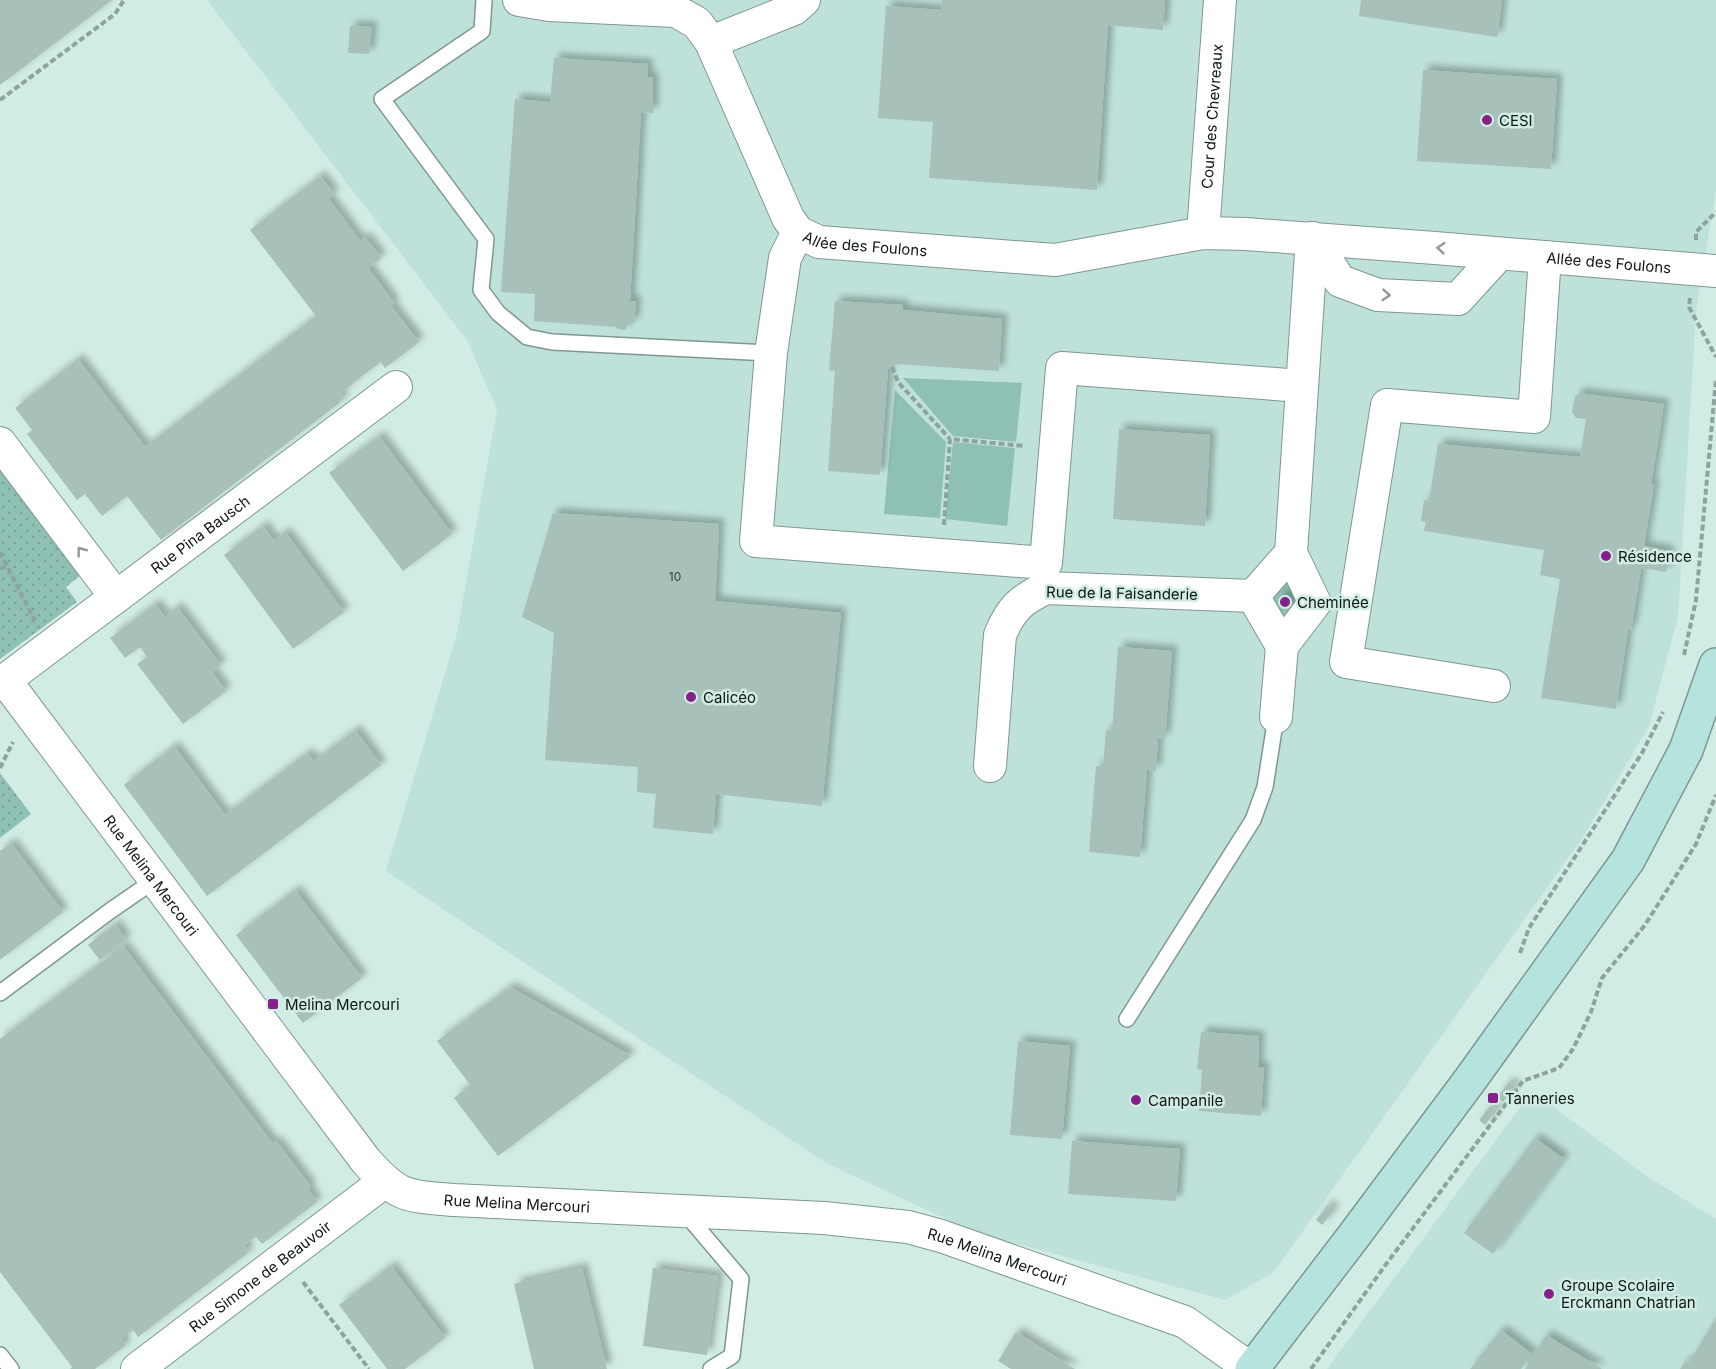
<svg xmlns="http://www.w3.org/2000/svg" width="1716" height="1369" font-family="Inter,sans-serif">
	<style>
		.built { fill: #bee2d9 }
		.grass { fill: #8ec0b3 }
		.park { fill: url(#park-dots) }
		.building { fill: #a7c0b9; filter: url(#shadow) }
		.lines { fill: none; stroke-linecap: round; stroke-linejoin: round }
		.lane-casing { stroke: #7f9791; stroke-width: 18 }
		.street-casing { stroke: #7f9791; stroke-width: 34 }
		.secondary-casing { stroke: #7f9791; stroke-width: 36 }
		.path { stroke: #8ea39e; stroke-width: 4; stroke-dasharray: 6 3; stroke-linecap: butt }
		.lane { stroke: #fff; stroke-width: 15 }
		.street { stroke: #fff; stroke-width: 32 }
		.secondary { stroke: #b4e4dd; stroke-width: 33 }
		.oneway { stroke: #939796 }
		.poi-dot { fill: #862088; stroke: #d1ece5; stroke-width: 2 }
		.labels { text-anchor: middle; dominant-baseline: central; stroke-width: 5; stroke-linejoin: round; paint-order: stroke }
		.number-label { font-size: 12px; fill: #34413e }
		.street-label { font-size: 15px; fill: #0e1715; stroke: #d1ece5 }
		.poi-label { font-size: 15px; fill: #0e1715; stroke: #d1ece5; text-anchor: start }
	</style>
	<defs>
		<pattern id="park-dots" width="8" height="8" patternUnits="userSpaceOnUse" patternTransform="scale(1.5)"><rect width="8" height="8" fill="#8ec0b3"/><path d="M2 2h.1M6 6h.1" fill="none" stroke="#79a499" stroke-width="1.8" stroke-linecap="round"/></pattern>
		<filter id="shadow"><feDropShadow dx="5.5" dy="-5.5" stdDeviation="3" flood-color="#0004"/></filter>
	</defs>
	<rect width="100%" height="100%" fill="#d1ece5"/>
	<!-- built -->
	<path class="built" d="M207,0H1716V190L1696,312L1678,617L1649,726L1583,837L1273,1273L1225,1300L974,1232L826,1163L386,871L457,633L497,410L467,340Z
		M1532,1091L1645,1175L1716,1219V1369H1327Z"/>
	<!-- grass -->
	<path class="grass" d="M903,378L1022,383L1016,442L953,436Z
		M895,390L946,442L940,518L884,514Z
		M953,442L1015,448L1007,526L945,519Z
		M1285,583H1290L1293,585L1299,608L1285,621L1271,604L1273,593Z"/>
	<!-- park -->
	<path class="park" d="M0,463L83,573L66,587L77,602L0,659Z
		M0,773L31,814L0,838Z"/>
	<!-- building -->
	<path class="building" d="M0,0H112L0,85Z
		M942,0H1165L1163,30L1108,25L1097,190L929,178L933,122L878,118L886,6L941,10Z
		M1361,0H1502L1497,37L1359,16Z
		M350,26L372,27L369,54L348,53Z
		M554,58L648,64L647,77H653V113L641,112L630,301H636L634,323H629L625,330L618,329L616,327L534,321L535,294L501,292L515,99L550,102Z
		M1423,70L1557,79L1551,169L1417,161Z
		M320,176L334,194L328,198L360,241L365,237L381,258L368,268L394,303L391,306L419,342L385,368L381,362L362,376L340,394L343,399L338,404L161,540L127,496L102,516L85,494L77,500L27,434L32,430L15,408L78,359L145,447L316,316L250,230Z
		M835,301L903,305V310L1002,319L999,371L896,364L888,369L880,475L828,471L835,371L829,370Z
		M1579,393L1664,404L1651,484H1654L1644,546L1669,551L1666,572L1641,568L1631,630H1628L1616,709L1541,698L1560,579L1540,575L1544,550L1424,531L1426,522L1421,521L1424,500L1429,501L1438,444L1580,457L1586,419L1576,418L1572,412L1575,397Z
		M1119,429L1210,435L1205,526L1113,519Z
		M379,436L452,534L403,571L329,473Z
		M553,513L719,524L715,601L841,613L822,806L716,794L713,834L653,828L656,794L637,792L638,767L545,760L554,633L522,617Z
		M263,526L274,541L285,532L344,612L293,649L224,555Z
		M1278 602a7 7 0 1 1 14 0a7 7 0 1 1-14 0Z
		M155,604L165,617L177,607L221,665L212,672L226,691L183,724L137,664L147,657L140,647L125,658L110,638Z
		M1118,647L1172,651L1165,739L1158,738L1156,771L1147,770L1140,857L1089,852L1096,766L1103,767L1106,730L1112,731Z
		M355,730L381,765L207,896L124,785L174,746L225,815L307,753L314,761Z
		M11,843L63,912L0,960V851Z
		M295,890L362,978L303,1023L236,935Z
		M115,924L126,940L100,960L88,945Z
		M123,946L273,1144L276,1141L311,1187L308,1190L317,1202L262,1244L256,1237L251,1240L244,1245L249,1252L138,1337L133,1330L127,1334L121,1339L126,1345L95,1369H70L72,1367L0,1272V1039Z
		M510,987L631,1056L498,1156L454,1098L470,1085L437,1041Z
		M1201,1032L1259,1036L1258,1067H1264L1261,1116L1199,1111L1202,1070L1197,1069Z
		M1018,1041L1070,1046L1062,1139L1010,1135Z
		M1509,1082L1515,1086L1503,1102L1497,1097Z
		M1491,1105L1497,1110L1485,1125L1479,1120Z
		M1535,1138L1564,1159L1493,1254L1464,1233Z
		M1072,1141L1180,1149L1176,1201L1068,1194Z
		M1328,1205L1334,1210L1322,1225L1316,1220Z
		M391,1266L445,1338L405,1369H387L339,1305Z
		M582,1268L607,1369H534L514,1284Z
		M653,1268L718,1276L707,1355L643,1346Z
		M1716,1318V1369H1680L1685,1361L1689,1363Z
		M1501,1330L1532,1354L1521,1369H1470Z
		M1016,1332L1051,1354L1075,1369H1011L998,1361Z
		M1546,1335L1602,1369H1525Z"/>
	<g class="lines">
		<!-- lane casing -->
		<g class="lane-casing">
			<path id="lane" d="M484,0L482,31L382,99L486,239L481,290L498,313L527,337L552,342L771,353
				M0,993L110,911L155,880
				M1127,1019L1253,820L1265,787L1276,717
				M685,1213L741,1279L732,1356L711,1369
				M0,1355L11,1369"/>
		</g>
		<!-- street casing -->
		<g class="street-casing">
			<g id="street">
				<path id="s1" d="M519,0L549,5L676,11L697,23L711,42L788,218L798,232L819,242L1055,260L1203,233L1246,234L1435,248L1716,271"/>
				<path d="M711,42L794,9L804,0"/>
				<path d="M798,232L785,258L771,353L756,541L1046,563L1062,368L1301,386"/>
				<path id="s2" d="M1203,233L1220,0"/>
				<path d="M1312,238L1340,281L1378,295L1458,299L1499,254"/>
				<path d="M0,443L116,597"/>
				<path d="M1291,553L1253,596L1282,646L1315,603L1291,553L1312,238"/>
				<path id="s3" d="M5,680L366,1161C399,1198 406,1196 454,1200L824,1218L908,1227L941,1236L1185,1322L1251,1369"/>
				<path id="s4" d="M0,684L396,387"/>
				<path d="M1494,686L1346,662L1387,405L1534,417L1545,257"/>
				<path d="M1276,717L1282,646"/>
				<path d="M990,766L1000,635C1011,609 1020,600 1046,588L1253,596"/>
				<path id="s5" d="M137,1369L384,1182"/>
			</g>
		</g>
		<!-- secondary casing -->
		<g class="secondary-casing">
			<path id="secondary" d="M1252,1369L1353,1237L1470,1080L1628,860L1686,750L1716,665"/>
		</g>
		<!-- path -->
		<path class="path" d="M0,100L115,14L124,0
			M1696,240V232L1716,212
			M1690,298L1689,307L1716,357
			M892,367L898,382L950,439
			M944,525L950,439L1025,446
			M0,552L35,621
			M0,569L7,566
			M1684,655L1696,600L1716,379
			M0,768L13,742
			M1520,953L1529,928L1642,753L1663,712
			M303,1282L369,1369
			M1311,1369L1384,1267L1523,1081L1559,1068L1573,1049L1591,1012L1602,978L1645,925L1696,844L1716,795"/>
		<!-- lane -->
		<use href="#lane" class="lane"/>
		<!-- street -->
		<use href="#street" class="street"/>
		<!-- secondary -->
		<use href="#secondary" class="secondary"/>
	</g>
	<!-- one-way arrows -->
	<defs><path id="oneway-chevron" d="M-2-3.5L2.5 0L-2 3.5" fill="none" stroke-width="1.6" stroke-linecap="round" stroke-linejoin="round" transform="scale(1.5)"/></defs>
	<g class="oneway">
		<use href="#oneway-chevron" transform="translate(1441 248) rotate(-175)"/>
		<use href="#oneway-chevron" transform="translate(1386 295) rotate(4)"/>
		<use href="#oneway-chevron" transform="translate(81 551) rotate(-127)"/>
	</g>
	<!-- markers -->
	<g class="poi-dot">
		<circle cx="1487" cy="120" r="6"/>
		<circle cx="1606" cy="556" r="6"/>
		<circle cx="1285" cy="602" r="6"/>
		<circle cx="691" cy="697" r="6"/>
		<rect x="267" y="998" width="12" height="12" rx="3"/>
		<rect x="1487" y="1092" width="12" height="12" rx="3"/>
		<circle cx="1136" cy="1100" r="6"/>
		<circle cx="1549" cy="1294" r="6"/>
	</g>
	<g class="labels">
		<!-- number labels -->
		<g class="number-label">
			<text x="675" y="576">10</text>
		</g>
		<!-- street labels -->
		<g class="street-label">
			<text stroke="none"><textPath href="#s2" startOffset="117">Cour des Chevreaux</textPath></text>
			<text stroke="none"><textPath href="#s1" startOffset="484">Allée des Foulons</textPath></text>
			<text stroke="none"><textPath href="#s1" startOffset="1232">Allée des Foulons</textPath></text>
			<text stroke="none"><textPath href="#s4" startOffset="250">Rue Pina Bausch</textPath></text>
			<text transform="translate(1122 593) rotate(1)">Rue de la Faisanderie</text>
			<text stroke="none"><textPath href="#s3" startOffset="244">Rue Melina Mercouri</textPath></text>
			<text stroke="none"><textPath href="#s3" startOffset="765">Rue Melina Mercouri</textPath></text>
			<text stroke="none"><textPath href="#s3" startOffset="1251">Rue Melina Mercouri</textPath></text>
			<text stroke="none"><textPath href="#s5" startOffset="154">Rue Simone de Beauvoir</textPath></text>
		</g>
		<!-- poi labels -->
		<g class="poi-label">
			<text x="1499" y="120">CESI</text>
			<text x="1618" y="556">Résidence</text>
			<text x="1297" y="602">Cheminée</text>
			<text x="703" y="697">Calicéo</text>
			<text x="285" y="1004">Melina Mercouri</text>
			<text x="1505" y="1098">Tanneries</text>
			<text x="1148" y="1100">Campanile</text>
			<text x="1561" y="1285">Groupe Scolaire<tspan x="1561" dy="17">Erckmann Chatrian</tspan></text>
		</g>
	</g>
</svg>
